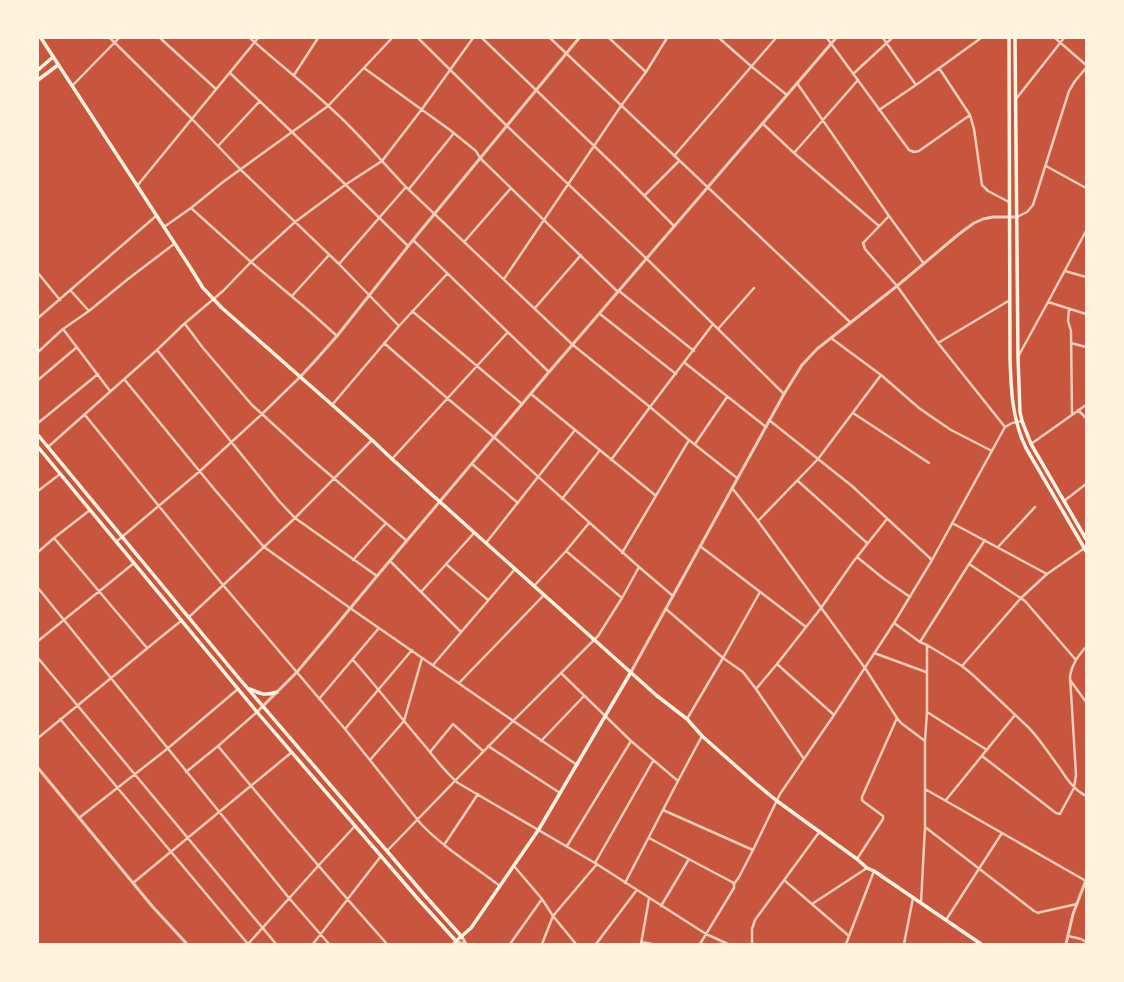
<svg xmlns="http://www.w3.org/2000/svg" width="1124" height="982" font-family="'Varela Round',sans-serif">
	<style>
		.lines { fill: none; stroke-linecap: round; stroke-linejoin: round }
		.minor { stroke: #f1ccb7; stroke-width: 2.5 }
		.tertiary { stroke: #f1ccb7; stroke-width: 3 }
		.secondary { stroke: #fff3e0; stroke-width: 3.5 }
	</style>
	<rect width="100%" height="100%" fill="#c8553d"/>
	<g class="lines">
		<!-- minor -->
		<path class="minor" d="M110,38L192,119L241,170L339,264L399,326L332,405
			M160,38L216,89
			M250,38C279,64 309,87 337,114C362,137 383,163 406,187L573,345L650,407L689,440L737,478
			M418,38L507,126L647,259L784,394
			M482,38L619,170L674,226
			M550,38L850,322
			M609,38L646,72
			M719,38L752,67L787,95
			M827,38L909,150L914,152L919,151L970,115
			M883,38L916,85
			M1055,38L1086,65
			M364,68L450,130L476,151L480,158L618,292
			M939,68L970,115L974,129L982,185L988,191L1009,202
			M230,73L292,132L408,246
			M853,74L892,38
			M294,75L318,38
			M797,83L889,216L924,264
			M72,86L119,38
			M1016,99L1064,38
			M879,110L916,85L981,38
			M762,123L794,153L879,226
			M218,146L260,101
			M794,153L858,80
			M674,156L776,38
			M1046,166L1086,188
			M137,186L258,38
			M409,189L454,133
			M644,196L679,161
			M191,208L251,262L308,310L337,336
			M889,216L865,241L863,243L865,249L897,286L938,343L1005,427
			M1017,217L1027,212L1033,205L1069,91L1075,81L1086,68
			M164,227L191,208L223,182L328,106L392,38
			M413,240L549,372
			M464,242L511,188
			M339,264L406,187
			M1065,271L1086,277
			M38,273L60,300
			M504,279L621,106L646,72L667,38
			M71,291L89,311
			M619,291L694,351
			M292,296L329,255
			M1048,302L1086,314
			M535,308L581,255
			M1069,309L1068,321L1071,331L1072,414
			M412,311L522,404
			M600,314L676,374
			M38,318L156,216
			M185,324L203,348L252,405L262,414L309,457L407,541
			M399,326L447,274
			M718,329L754,288
			M831,338L881,375L919,408L929,415L951,430L992,451
			M384,343L447,398L495,438L639,567L673,596
			M938,343L1010,300
			M1071,343L1086,347
			M157,350L279,501L295,518L377,576
			M38,352L63,329
			M1019,355L1048,302L1086,231
			M685,363L766,427
			M124,379L215,490L264,547L350,608L577,765
			M38,380L77,347
			M110,391L63,329L89,311L128,279L174,244
			M531,394L655,495
			M1078,410L1086,418
			M853,413L929,463
			M85,415L223,585L345,729L421,824C444,848 474,866 500,886
			M769,420L852,486L932,560
			M38,423L98,374
			M695,444L727,397
			M1031,444L1086,405
			M48,447L157,350L184,324L223,291L251,262L295,222L345,185L382,161L422,109L473,38
			M392,459L508,332
			M611,460L650,407L713,324
			M472,464L518,503
			M798,481L867,543
			M732,488L758,521L865,668L897,718L862,797V800L864,802L883,816V819L857,859
			M38,491L60,474
			M562,499L600,450
			M1064,501L1086,484
			M758,521L818,459L881,375
			M952,523L1047,574
			M54,538L147,648
			M116,542L200,471L262,414L300,377
			M486,543L575,430
			M700,546L806,627
			M998,547L1035,507
			M566,551L622,598
			M38,552L54,538L90,510
			M622,553L689,440
			M857,557L884,579L910,597
			M353,560L386,523
			M390,561L461,632
			M446,564L488,600
			M969,564L985,540
			M534,586L566,551L589,523
			M38,588L289,898L329,944
			M421,592L474,533
			M666,609L723,658L743,672L756,689L804,759
			M189,617L295,518L372,440
			M894,623L920,642L927,645V712L925,741V827L921,903
			M38,641L134,563
			M920,642L969,564L1025,601L1076,660
			M927,645L962,666L973,675L1028,727C1040,739 1049,754 1059,767C1067,779 1073,789 1086,796
			M874,653L926,672
			M38,658L276,944
			M353,660C378,688 400,717 425,746C435,758 445,772 458,783L595,863L706,934L728,944
			M777,664L834,715
			M433,665L515,569
			M962,666L1021,598L1047,574L1086,547
			M561,673L631,741L678,781
			M1070,680L1086,702
			M459,683L544,595
			M756,689L777,664L821,608L853,562L887,519
			M319,699L379,628
			M927,712L987,750
			M897,718L901,723L925,741
			M60,719L248,944
			M687,719L723,658L760,592
			M345,729L412,650
			M38,738L161,637L181,621
			M541,741L584,696
			M218,746C273,813 329,879 387,944
			M488,746L560,793
			M430,752L453,724L483,751
			M982,756L1056,813L1060,814L1061,812L1074,788L1076,775L1070,676C1072,664 1078,656 1086,647
			M370,760L404,721L422,658
			M186,772L218,746L257,712
			M925,789L1086,881
			M946,800L1015,715
			M663,810L753,850
			M79,818L167,749L238,689
			M925,827L1034,911L1038,913L1041,912L1077,904
			M649,838L732,882L734,884V888L700,944
			M444,845L478,794
			M567,846L631,741
			M387,851L513,721L598,636L622,598L639,567
			M595,863L653,761
			M514,866L542,899L553,916L576,944
			M784,880L849,936
			M133,883L292,752
			M625,883L678,781L702,736
			M734,884L739,877L753,850L780,794L834,715L894,623L932,560L1005,427L1012,423L1022,421
			M812,904L867,868
			M661,906L689,859
			M946,920L1002,833
			M1068,936L1081,939L1086,942
			M641,942L652,944
			M248,944L319,865L355,826
			M313,944L381,856
			M510,944L542,899
			M542,944L553,916L597,864
			M596,944L636,891
			M641,944L649,899
			M752,944V929L755,920L820,831
			M846,944L874,871
			M904,944L913,898"/>
		<!-- tertiary -->
		<path class="tertiary" d="M300,377L314,362L337,336L413,240L579,38
			M631,672L784,394L802,365L817,349L897,286L959,234L974,223L983,219L993,217H1017
			M257,712L297,672L329,634L377,576L549,372L836,38
			M38,768L152,906L187,944
			M462,937L466,944
			M453,944L456,941L463,944
			M1066,944L1073,914L1086,880"/>
		<!-- secondary -->
		<path class="secondary" d="M41,38L190,267L203,288L222,308L372,440L392,459L656,695L687,719L702,736L754,782L777,801L857,859L867,868L874,871L981,944
			M1009,38L1010,358C1011,389 1012,420 1026,448L1086,551
			M1015,38L1018,357L1020,412L1022,421L1031,444L1086,539
			M38,70L53,57
			M38,80L58,65
			M38,435L237,676L428,899L462,937
			M38,447L257,712L418,899L456,941L471,928L539,829L631,672
			M250,689C261,694 265,696 277,692"/>
	</g>
	<!-- border -->
	<rect width="1124" height="982" fill="none" stroke="#fff3e0" stroke-width="78"/>
</svg>
